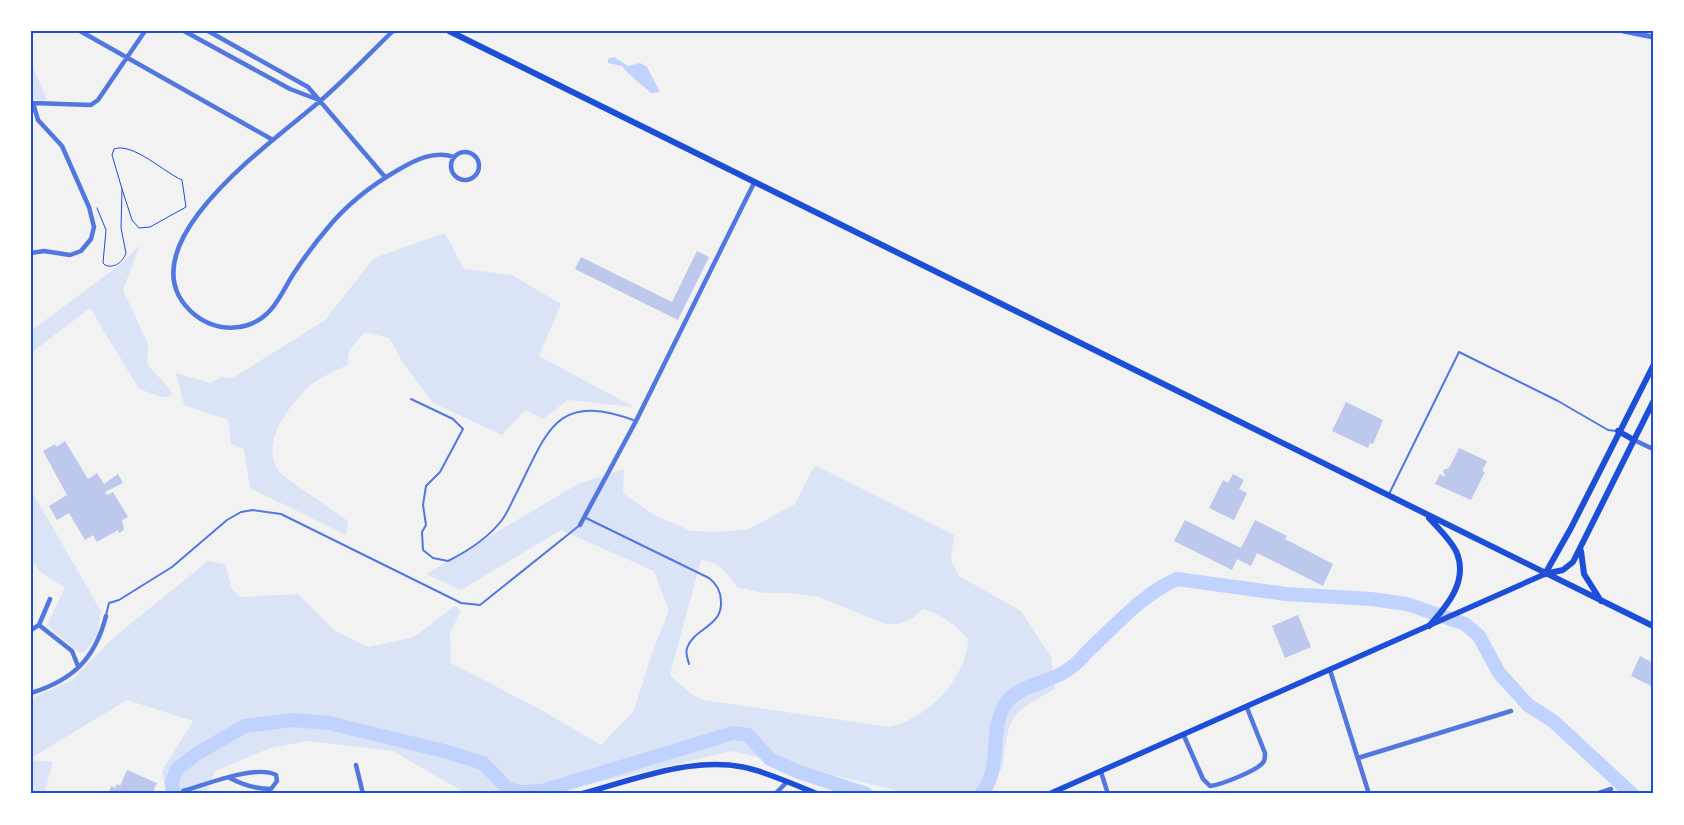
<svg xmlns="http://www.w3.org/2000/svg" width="1684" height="825" font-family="'Sofia Sans Condensed',sans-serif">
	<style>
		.green { fill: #dbe4f7; fill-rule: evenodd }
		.water { fill: #bfd3fe }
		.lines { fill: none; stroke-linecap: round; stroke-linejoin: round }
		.river { stroke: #bfd3fe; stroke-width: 14 }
		.building { fill: #bdc9ec }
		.path { stroke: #1d4ed8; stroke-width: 1 }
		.service { stroke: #5277de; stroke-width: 2 }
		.minor { stroke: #5277de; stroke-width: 4.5 }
		.tertiary { stroke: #5277de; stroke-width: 5 }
		.secondary { stroke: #1d4ed8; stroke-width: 5.5 }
		.primary { stroke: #1d4ed8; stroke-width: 6 }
		.neatline { fill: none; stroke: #1d4ed8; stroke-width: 2 }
	</style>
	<rect width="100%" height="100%" fill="#f2f2f2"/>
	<!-- green -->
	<path class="green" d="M31,62L47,100H31Z
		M445,233L464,269L512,275L561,304L539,356L634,407L568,400L543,419L525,410L502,435L433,403L403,363L389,338L365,332L350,349L347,365C334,372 316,379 306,389C285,411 258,447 282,475L348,521L346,535L250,488L244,449L231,444L228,420L184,405L176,373L211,383L221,377L233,378L325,320L374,258Z
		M140,245L123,290L148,344L147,364C155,374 165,381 172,393L169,397H161L139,389L90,308L31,353V331L122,263Z
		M815,465L954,535L951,560L959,576L1021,611L1051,657L1055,689C1007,715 1009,717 1002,770L985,780L975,794H912L732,751L548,794H467L393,751L308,741L270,748L215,771L206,794H166L162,771L193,721L127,700L31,758V699L72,680L113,638L208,561L225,564L232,589L240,597L298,594L335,631L369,647L414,637L455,606L461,611L450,633L451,663L543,711L601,745L633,712L655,645L669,611L654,571L561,530L461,590L426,574L578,484L624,469L623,493L654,515L691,531L719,532L749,529L795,504ZM701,560C720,562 727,573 737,587L763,593H791L819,597L885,624H899L913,618L923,609C942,614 955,625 968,639C967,679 927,718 890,727L704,700L691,694L670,675Z
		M31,490L101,611L97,636L84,652L79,653L47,625L65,588L39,571L31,558Z
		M31,760L53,762L44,794H31Z"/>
	<!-- water -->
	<path class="water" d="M614,57L628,66L640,63L647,67L660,92L651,93C642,84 629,76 622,66L608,63V59Z"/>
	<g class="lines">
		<!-- river -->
		<path class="river" d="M173,794L172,781L178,768L198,753L245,726L292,720L329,723L444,751L483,763L508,789L521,792L542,791L733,733L748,735L770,759L796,771L866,794
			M981,794C1003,770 988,729 1006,703C1020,684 1051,683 1069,669C1077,664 1084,655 1091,648C1118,623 1143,594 1177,579L1286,594L1371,599L1407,604L1465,624L1479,636L1499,673L1528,705L1553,721L1632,794"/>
	</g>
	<!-- building -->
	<path class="building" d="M697,251L709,257L678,320L575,269L581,257L672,302Z
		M1346,402L1383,420L1373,444L1370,443L1368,448L1332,431Z
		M65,441L88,479L97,473L104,484L118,474L123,483L105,492L107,495L113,492L128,517L122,520L124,530L119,533L118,530L97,542L93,535L85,540L69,513L57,520L49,506L67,495L43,451L55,444L56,447Z
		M1459,448L1487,461L1482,471L1485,472L1471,500L1435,484L1440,474L1445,477L1443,470L1449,468Z
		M1233,474L1244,480L1239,489L1247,493L1234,520L1209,508L1223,480L1228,483Z
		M1185,520L1241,548L1255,520L1287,536L1285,539L1333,564L1323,586L1257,553L1251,566L1237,559L1232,570L1174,541Z
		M1298,615L1311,647L1285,658L1272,626Z
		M1640,656L1653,663V687L1631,676Z
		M127,770L157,783L152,794H104L105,791L109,792L111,786L115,788L117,784L120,786Z"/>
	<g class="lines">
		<!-- path -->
		<path class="path" d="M97,208L106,230L103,263L105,265C114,269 123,262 126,253L121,228L122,189L112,155L114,149C133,142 165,173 182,180L186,207L150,227L139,228L132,220L122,189"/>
		<!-- service -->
		<path class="service" d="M411,399L453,419L463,429L440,472L426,486L423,505L426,525L422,532L423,550L433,558L448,561C468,551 488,538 502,520C508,512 512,501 517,492C548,430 556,391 636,421
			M1389,494L1459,352L1558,401L1608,430L1616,431
			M586,518L709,578C717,584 721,591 721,602C722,627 694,628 687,648C685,654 688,659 689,664
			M106,615L109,603L119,600L172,567L227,520L241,512L253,510L281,514L449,597L461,603L480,605L580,525"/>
		<!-- minor -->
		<path class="minor" d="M80,31L273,140
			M184,31L290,89L319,100
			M208,31L308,87L385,177
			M393,31C368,55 345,80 319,102C275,140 116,250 195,315C210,327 230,331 248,325C274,316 281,293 294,273C304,258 315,243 326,230C346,205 370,186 398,170C415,160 434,150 454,157
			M33,103L91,105L98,100L145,31
			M451 166a14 14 0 1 1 28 0a14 14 0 1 1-28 0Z
			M31,253L44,251L70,255L81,251L91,239L94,227L89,207L62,146L38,120L33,103
			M1634,440L1653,449
			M580,525L636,421L754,183
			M39,625L72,651L78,666
			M31,630L39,625L50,599
			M1330,670L1369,794
			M31,693C73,680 95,659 106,616
			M1184,736L1203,779L1210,786C1220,785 1260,770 1264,761C1265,759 1265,755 1265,753L1247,708
			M1358,758L1511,711
			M356,765L363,794
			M1101,772L1108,794
			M183,794V791C205,785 256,764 276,775L277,781L271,789C255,789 243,785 230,778
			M775,794L787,782
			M1596,794L1611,789"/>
		<!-- tertiary -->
		<path class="tertiary" d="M1623,31L1653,37"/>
		<!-- secondary -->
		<path class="secondary" d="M581,794C633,780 689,757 743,767C768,772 794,785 818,794
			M1049,794L1545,574"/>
		<!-- primary -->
		<path class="primary" d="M449,31L1653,626
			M1618,431L1634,440
			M1429,518C1438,528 1450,539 1456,551C1469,580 1448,605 1429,626
			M1581,551L1584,574L1601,601
			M1545,574L1571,528L1653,366
			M1545,574L1563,570L1573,562L1653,402"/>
	</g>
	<!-- border -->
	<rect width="1684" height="825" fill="none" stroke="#ffffff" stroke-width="65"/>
	<rect x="32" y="32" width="1620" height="760" class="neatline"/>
</svg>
